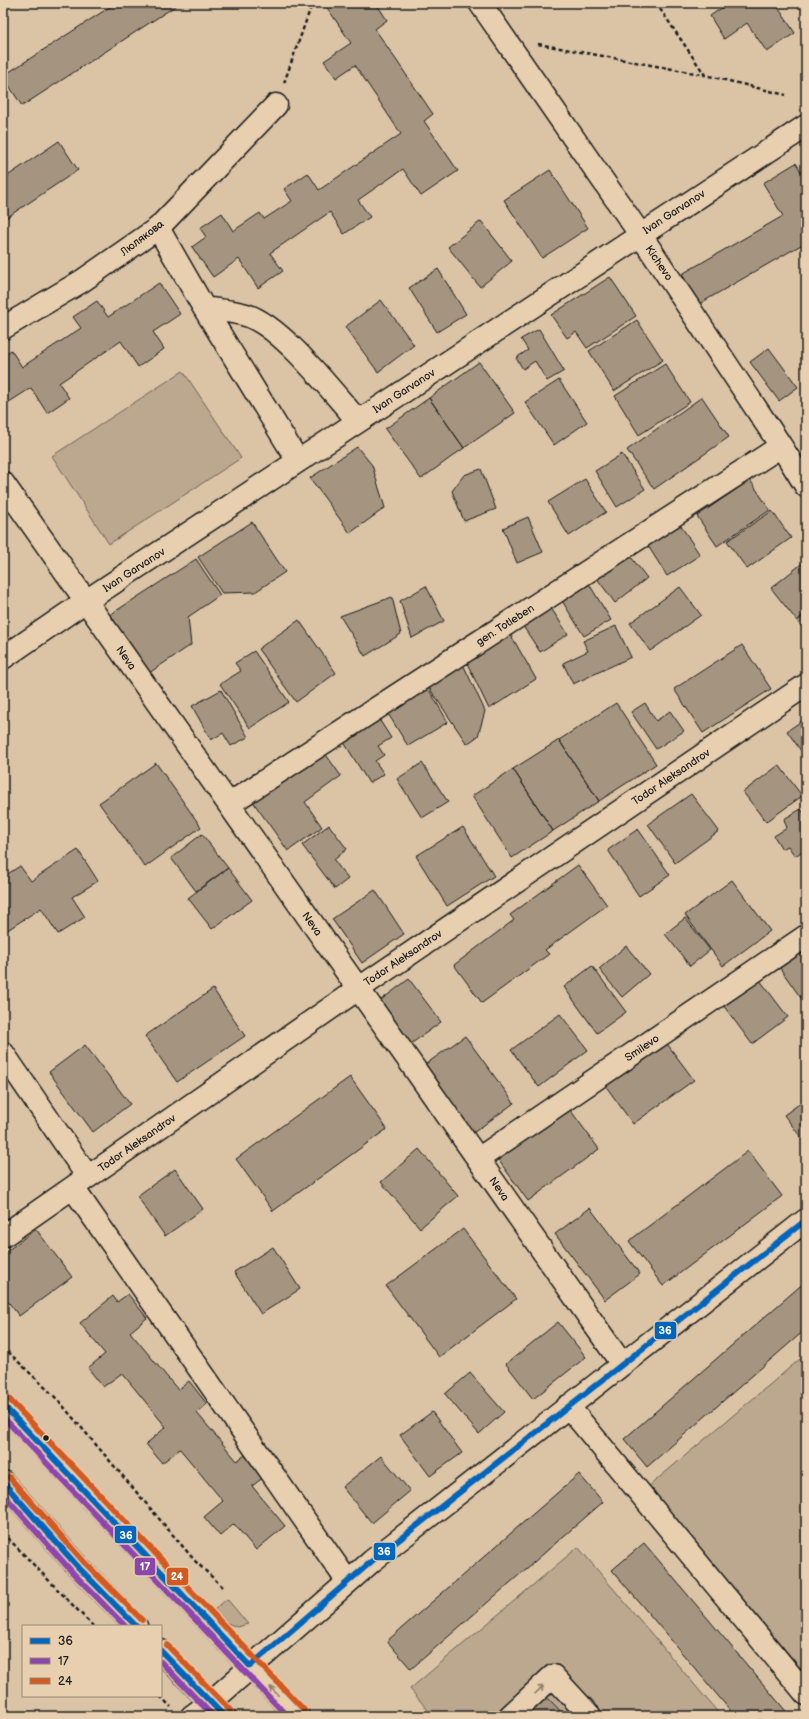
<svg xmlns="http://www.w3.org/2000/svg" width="809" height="1719" font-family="'Balsamiq Sans',sans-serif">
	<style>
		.green { fill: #bba88f; stroke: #6c6256 }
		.building { fill: #a59580; stroke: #1c1c1c }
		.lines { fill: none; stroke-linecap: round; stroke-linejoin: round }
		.minor-casing { stroke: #1c1c1c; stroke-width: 25 }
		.path { stroke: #1c1c1c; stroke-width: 2.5; stroke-dasharray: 4 3; stroke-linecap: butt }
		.minor { stroke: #e7cfaf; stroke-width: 22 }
		.bus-1-casing { stroke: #e7cfaf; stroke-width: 9 }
		.bus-2-casing { stroke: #e7cfaf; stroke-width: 9 }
		.bus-3-casing { stroke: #e7cfaf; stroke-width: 9 }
		.bus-1 { stroke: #0065bd; stroke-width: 6 }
		.bus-2 { stroke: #8e44ad; stroke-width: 6 }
		.bus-3 { stroke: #d25a21; stroke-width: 6 }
		.oneway { stroke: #8c7e6d }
		.bus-dot { fill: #1c1c1c; stroke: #e7cfaf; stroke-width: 1.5 }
		.labels { text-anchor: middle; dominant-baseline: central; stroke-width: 4; stroke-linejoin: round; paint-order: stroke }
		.street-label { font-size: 11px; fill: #1c1c1c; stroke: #e7cfaf }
		.line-badge { stroke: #e7cfaf; stroke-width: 1.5 }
		.badge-label { font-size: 11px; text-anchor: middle; font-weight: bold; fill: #fff }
	</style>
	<rect width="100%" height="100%" fill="#dbc4a6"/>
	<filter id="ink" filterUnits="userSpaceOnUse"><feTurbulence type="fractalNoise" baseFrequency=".025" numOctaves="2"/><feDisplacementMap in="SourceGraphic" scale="8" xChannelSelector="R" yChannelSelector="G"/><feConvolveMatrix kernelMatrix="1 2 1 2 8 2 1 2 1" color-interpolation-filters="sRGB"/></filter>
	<g filter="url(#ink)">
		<!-- green -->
		<path class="green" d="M183,371L241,458L109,544L52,456Z
			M806,1354V1675L648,1487Z
			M578,1547L721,1716H433L410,1689Z
			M227,1599L248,1624L237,1627L208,1615Z"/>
		<!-- building -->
		<path class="building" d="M116,3H180L22,106L3,76Z
			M330,3H376L387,20L375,29L433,114L424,121L458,171L421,196L403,169L358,200L370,217L344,234L330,212L270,253L283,271L258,288L239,259L213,277L192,247L206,237L200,228L222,213L233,231L260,213L264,219L292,201L284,189L308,173L319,190L401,134L355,65L336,78L324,61L351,43L326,6Z
			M729,3H775L795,33L767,52L747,23L724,39L710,16Z
			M59,141L78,170L3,220V179Z
			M796,163L806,180V253L801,245L699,304L682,274L783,216L763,183Z
			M550,170L588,228L542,258L504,200Z
			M481,221L512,261L480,287L448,247Z
			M438,269L466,314L437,332L409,288Z
			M610,277L636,316L587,348L576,332L567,338L551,315Z
			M159,283L180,314L153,332L164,349L138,367L121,341L59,383L69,398L47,413L31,388L3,406V356L11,350L22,367L81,328L73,317L97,301L108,317Z
			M381,300L414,345L378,372L345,327Z
			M637,320L663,360L614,391L589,351Z
			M539,329L564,371L547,381L535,361L523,369L516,358L528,350L521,339Z
			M769,348L798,387L779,401L750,362Z
			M479,362L515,413L464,448L429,398Z
			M665,364L690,402L639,435L615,396Z
			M559,380L587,422L554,445L525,402Z
			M702,397L729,437L654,489L627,450Z
			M429,398L464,448L421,479L385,429Z
			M357,447L372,465L385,508L350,533L310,478Z
			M622,454L645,489L617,507L595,471Z
			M481,469L496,509L464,521L452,491L464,475Z
			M585,479L606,512L569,536L548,502Z
			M750,480L770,510L717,546L697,516Z
			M772,511L791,538L747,569L727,541Z
			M528,517L543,552L517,563L503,528Z
			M677,520L700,555L667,576L645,541Z
			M252,522L285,572L255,592L222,593L198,557Z
			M628,553L647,578L615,603L596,577Z
			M196,559L220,595L188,617L191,645L143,677L105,618Z
			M804,562L806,565V613L797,621L771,588Z
			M586,579L611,620L584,636L559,596Z
			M426,586L444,621L412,638L400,601Z
			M680,587L701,615L650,651L630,623Z
			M392,597L401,634L365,656L340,616Z
			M549,605L568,634L540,652L521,623Z
			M806,613V632L797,621Z
			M299,620L336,673L296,702L258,649Z
			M616,626L631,657L573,684L563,663L588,651L583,641Z
			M508,630L536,679L489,709L466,661Z
			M742,645L771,689L703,733L674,689Z
			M254,651L289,702L250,728L220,684L241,671L235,663Z
			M462,662L485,711L478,736L467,744L428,686Z
			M428,688L448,722L408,746L387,712Z
			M221,690L248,737L231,746L223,733L211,740L192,706Z
			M616,703L656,764L599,801L559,740Z
			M645,703L656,721L670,711L684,731L656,749L631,712Z
			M377,716L391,738L378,746L384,755L375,761L384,774L369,783L342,739Z
			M806,718V758L787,731Z
			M559,740L599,801L553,831L513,769Z
			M322,749L341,776L305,802L322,827L288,851L251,799Z
			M156,763L201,827L145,867L99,803Z
			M422,763L448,802L422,818L397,779Z
			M779,765L802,796L766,822L743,792Z
			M513,769L553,831L512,858L472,796Z
			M691,794L719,831L675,863L648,824Z
			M801,809L806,817V849L795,856L788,846L782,849L774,836L787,828L784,819Z
			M329,825L347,849L334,860L348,879L335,889L302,845Z
			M463,827L494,876L447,906L416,856Z
			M638,829L670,875L639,896L608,850Z
			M202,834L228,868L196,891L171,858Z
			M78,850L98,881L72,897L85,917L58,934L41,908L3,933V877L20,866L31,881Z
			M578,865L607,905L545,950L549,954L482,1003L454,965L514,920L510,915Z
			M228,868L252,900L212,929L188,898Z
			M732,880L770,931L723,966L685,915Z
			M375,890L404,934L362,963L332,919Z
			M685,918L710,950L690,966L665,934Z
			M806,943V999L803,1001L777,964Z
			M626,946L649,974L622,997L599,969Z
			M592,966L626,1012L597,1033L564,987Z
			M756,975L788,1017L752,1044L720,1001Z
			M409,979L441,1022L408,1046L377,1003Z
			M213,989L245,1036L177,1082L145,1036Z
			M560,1014L588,1050L539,1087L511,1050Z
			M465,1036L514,1103L469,1136L419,1069Z
			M665,1041L694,1080L633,1124L605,1085Z
			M85,1045L130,1104L93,1132L49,1072Z
			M350,1077L387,1129L273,1211L236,1159Z
			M806,1099V1144L784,1115Z
			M568,1107L599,1149L528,1201L497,1158Z
			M419,1149L458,1196L420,1228L381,1182Z
			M748,1151L782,1196L663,1286L629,1241Z
			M175,1169L203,1209L165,1236L137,1196Z
			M590,1208L640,1274L605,1300L555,1234Z
			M36,1229L72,1277L19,1316L3,1295V1254Z
			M463,1229L516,1299L439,1357L386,1286Z
			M273,1247L300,1289L261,1314L234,1272Z
			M806,1281V1329L647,1467L624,1439Z
			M128,1294L147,1318L130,1332L178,1390L189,1381L207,1404L197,1413L237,1461L245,1455L264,1477L252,1486L285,1526L256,1550L234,1524L220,1536L204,1517L223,1501L180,1449L162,1463L146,1444L166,1427L122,1373L103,1387L88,1368L105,1354L80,1323L113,1296L117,1302Z
			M558,1322L586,1357L533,1399L506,1364Z
			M470,1373L504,1412L479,1434L445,1394Z
			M432,1412L462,1453L430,1476L400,1435Z
			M381,1456L410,1491L372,1523L342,1487Z
			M579,1474L603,1502L411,1669L387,1641Z
			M644,1543L790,1716H735L612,1570Z
			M546,1696L565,1716H526Z"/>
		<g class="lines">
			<!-- minor casing -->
			<g class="minor-casing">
				<path id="minor" d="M480,3L640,234L781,446L806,486
					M158,228L204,308L298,461
					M204,308C217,310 233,311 246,315C282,326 332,392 358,421
					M3,328L82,281L158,228L276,105
					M3,483L622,1364
					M3,658L86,601L806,126
					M229,804L781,446
					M3,1053L88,1177
					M478,1159L806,936
					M73,1188L348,1582
					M3,1236L358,989L806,685
					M3,1405L298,1716
					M568,1406L806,1694
					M3,1482L79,1568L136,1626
					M161,1651L224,1716
					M192,1716L211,1702L372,1561L806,1220
					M510,1716L553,1676L590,1716"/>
			</g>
			<!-- path -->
			<path class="path" d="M656,3L705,75L786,95
				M538,44L705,75
				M284,83L312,4L314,3
				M3,1347L57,1399L196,1562L225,1589
				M3,1533L93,1626
				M160,1696L171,1707"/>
			<!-- minor -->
			<use href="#minor" class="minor"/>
			<!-- bus-1 casing -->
			<g class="bus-1-casing">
				<path id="bus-1" d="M3,1405L250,1666L372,1561L806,1220
					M3,1482L79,1568L136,1626
					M161,1651L224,1716"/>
			</g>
			<!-- bus-2 casing -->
			<g class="bus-2-casing">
				<path id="bus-2" d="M3,1417L287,1716
					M3,1494L73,1573L125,1626
					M161,1662L213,1716"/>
			</g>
			<!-- bus-3 casing -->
			<g class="bus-3-casing">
				<path id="bus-3" d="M9,1399L304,1710
					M9,1477L85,1563L142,1620
					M167,1645L230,1710"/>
			</g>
			<!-- bus-1 -->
			<use href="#bus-1" class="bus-1"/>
			<!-- bus-2 -->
			<use href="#bus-2" class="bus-2"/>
			<!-- bus-3 -->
			<use href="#bus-3" class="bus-3"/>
		</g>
		<!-- one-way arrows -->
		<defs><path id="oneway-shaft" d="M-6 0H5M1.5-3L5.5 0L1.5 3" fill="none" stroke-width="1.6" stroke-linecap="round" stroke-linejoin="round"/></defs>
		<g class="oneway">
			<use href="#oneway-shaft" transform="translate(539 1690) rotate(-43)"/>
			<use href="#oneway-shaft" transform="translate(274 1691) rotate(-134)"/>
		</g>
	</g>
	<!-- markers -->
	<circle class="bus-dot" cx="46" cy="1438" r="3.5"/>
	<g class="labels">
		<!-- street labels -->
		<g class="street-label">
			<text transform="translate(674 212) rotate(-33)">Ivan Garvanov</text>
			<text transform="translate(142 238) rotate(-37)">Люлякова</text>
			<text transform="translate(659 263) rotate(56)">Kichevo</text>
			<text transform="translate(404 391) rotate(-33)">Ivan Garvanov</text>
			<text transform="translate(134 570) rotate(-33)">Ivan Garvanov</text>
			<text transform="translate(505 625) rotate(-33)">gen. Totleben</text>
			<text transform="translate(126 658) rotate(55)">Neva</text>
			<text transform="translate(671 777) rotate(-34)">Todor Aleksandrov</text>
			<text transform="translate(312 924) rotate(55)">Neva</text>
			<text transform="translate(403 958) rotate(-34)">Todor Aleksandrov</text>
			<text transform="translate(642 1048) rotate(-34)">Smilevo</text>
			<text transform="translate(137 1143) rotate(-35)">Todor Aleksandrov</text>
			<text transform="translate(499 1189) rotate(55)">Neva</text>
		</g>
	</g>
	<g class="line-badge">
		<rect x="654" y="1321" width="23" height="19" rx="4" fill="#0065bd"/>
		<rect x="114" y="1525" width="23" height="19" rx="4" fill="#0065bd"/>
		<rect x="373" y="1542" width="23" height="19" rx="4" fill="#0065bd"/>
		<rect x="134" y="1557" width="22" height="19" rx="4" fill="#8e44ad"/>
		<rect x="166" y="1567" width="23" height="19" rx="4" fill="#d25a21"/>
	</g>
	<g class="badge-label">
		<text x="665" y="1334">36</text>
		<text x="126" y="1539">36</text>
		<text x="384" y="1555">36</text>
		<text x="145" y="1570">17</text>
		<text x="177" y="1580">24</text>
	</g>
	<!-- margin -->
	<rect width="809" height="1719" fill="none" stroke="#e7cfaf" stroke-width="16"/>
	<rect x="8" y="8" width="793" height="1703" fill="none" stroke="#1c1c1c" stroke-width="1.5" filter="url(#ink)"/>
	<!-- legend -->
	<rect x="22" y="1625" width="140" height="72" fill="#e7cfaf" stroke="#968774"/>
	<rect x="30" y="1638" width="20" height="6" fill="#0065bd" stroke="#968774"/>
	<text x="58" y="1645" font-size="12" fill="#1c1c1c">36</text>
	<rect x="30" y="1658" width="20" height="6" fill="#8e44ad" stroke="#968774"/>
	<text x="58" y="1665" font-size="12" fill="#1c1c1c">17</text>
	<rect x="30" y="1678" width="20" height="6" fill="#d25a21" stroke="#968774"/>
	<text x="58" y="1685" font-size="12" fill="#1c1c1c">24</text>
</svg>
